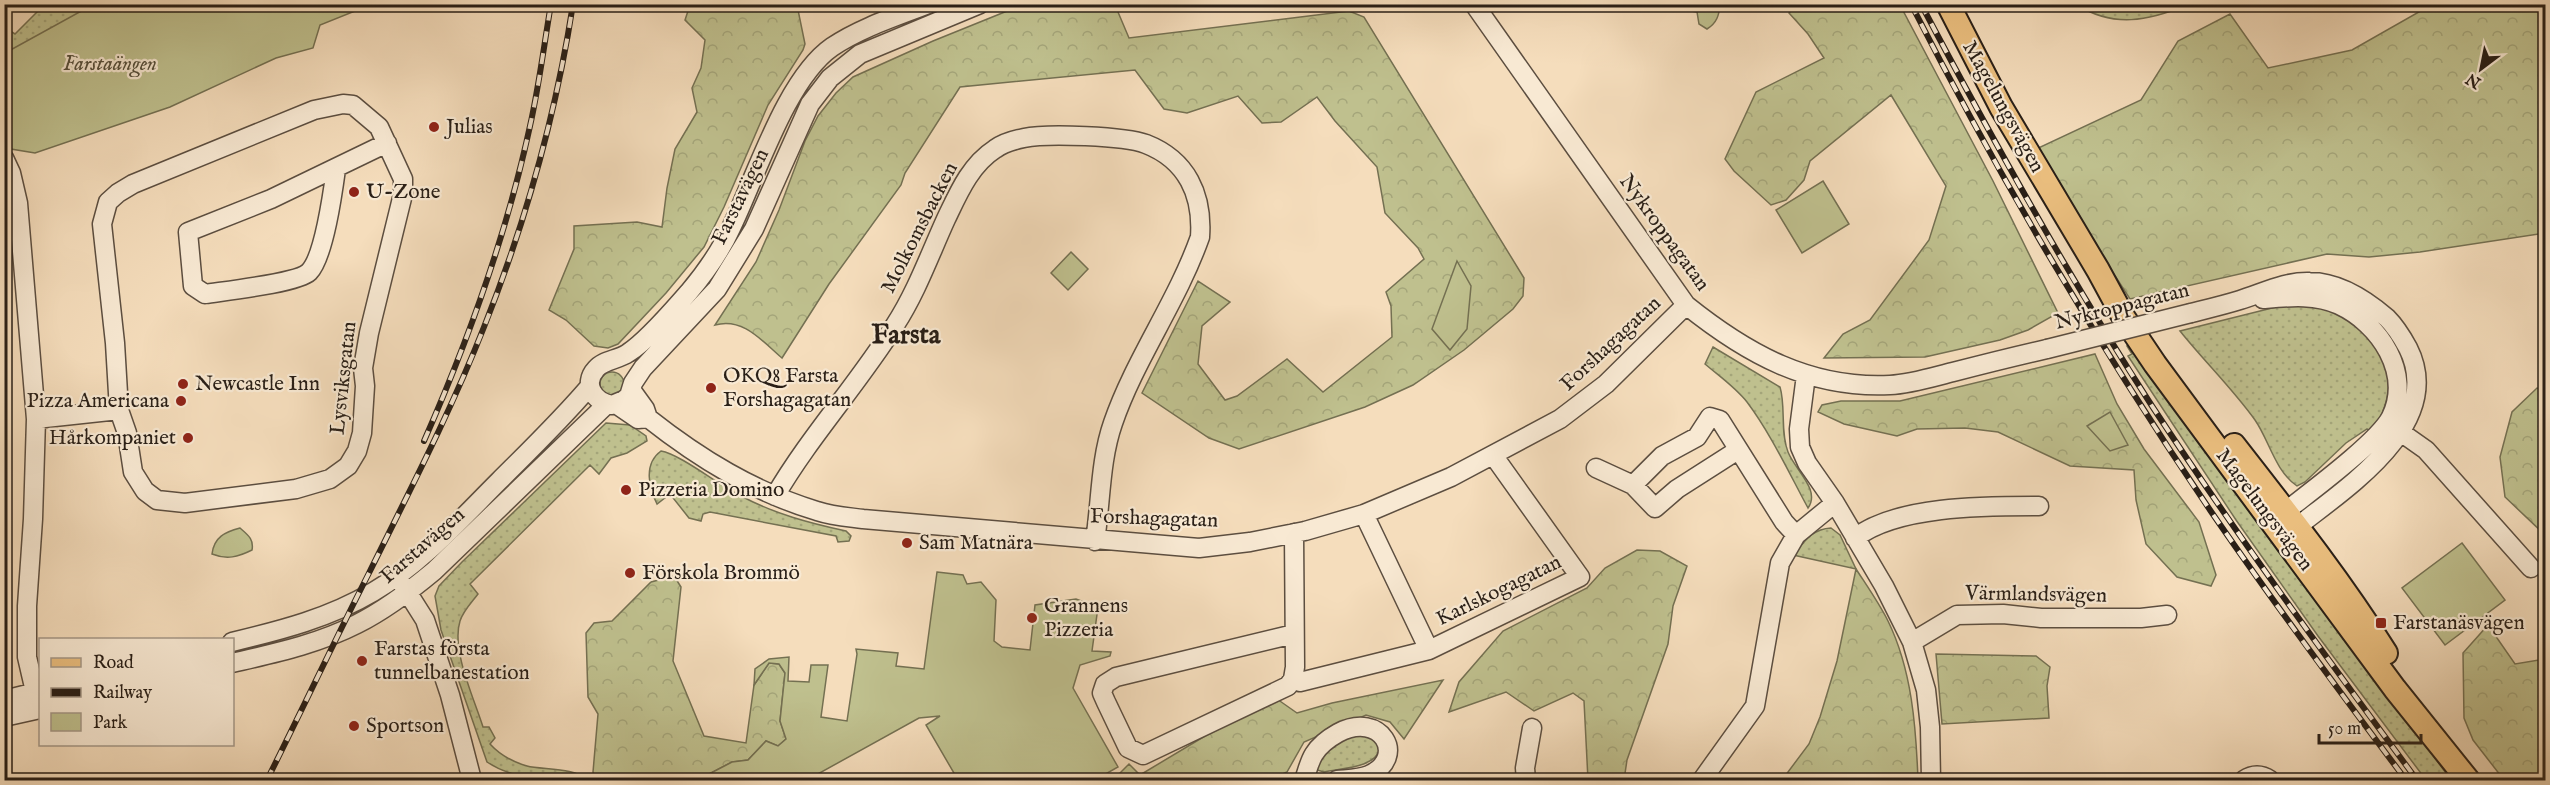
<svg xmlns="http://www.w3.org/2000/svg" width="2550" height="785" font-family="'IM FELL English',serif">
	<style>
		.grass { fill: url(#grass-dots); stroke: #747052; stroke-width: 1.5 }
		.forest { fill: url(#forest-crowns); stroke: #747052; stroke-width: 1.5 }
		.green { fill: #bfc08e; stroke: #747052; stroke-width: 1.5 }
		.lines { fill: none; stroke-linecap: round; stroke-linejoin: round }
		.minor-casing { stroke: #5c4e40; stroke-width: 21 }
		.major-casing { stroke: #291f17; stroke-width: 26 }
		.minor { stroke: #f8e9d3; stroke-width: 18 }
		.major { stroke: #eabe7e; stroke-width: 22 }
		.rail-casing { stroke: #291f17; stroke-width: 6 }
		.rail { stroke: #f8e9d3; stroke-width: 4; stroke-dasharray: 11; stroke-linecap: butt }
		.minor-bridge-casing { stroke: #5c4e40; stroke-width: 21; stroke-linecap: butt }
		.minor-bridge { stroke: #f8e9d3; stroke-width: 18 }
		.poi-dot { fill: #8f2418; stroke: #f8e9d3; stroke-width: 2 }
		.labels { text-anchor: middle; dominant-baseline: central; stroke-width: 4.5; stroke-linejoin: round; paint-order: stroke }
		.park-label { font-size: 21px; font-style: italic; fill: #564f3b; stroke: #f8e9d3 }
		.street-label { font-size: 21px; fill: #291f17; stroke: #f8e9d3 }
		.poi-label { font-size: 21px; fill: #291f17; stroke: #f8e9d3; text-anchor: start }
		.district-label { font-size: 27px; font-weight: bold; fill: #291f17; stroke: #f8e9d3 }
	</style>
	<defs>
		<pattern id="grass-dots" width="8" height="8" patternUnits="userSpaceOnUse" patternTransform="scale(1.5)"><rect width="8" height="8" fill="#bfc08e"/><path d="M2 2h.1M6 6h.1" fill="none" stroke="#a4a57a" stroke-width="1.8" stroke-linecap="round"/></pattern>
		<pattern id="forest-crowns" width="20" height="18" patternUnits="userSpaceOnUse" patternTransform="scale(1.5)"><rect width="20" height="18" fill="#bfc08e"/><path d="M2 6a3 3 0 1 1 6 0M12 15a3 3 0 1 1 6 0" fill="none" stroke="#a4a57a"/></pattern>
	</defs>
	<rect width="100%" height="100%" fill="#f5ddbc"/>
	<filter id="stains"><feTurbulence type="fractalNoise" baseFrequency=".00333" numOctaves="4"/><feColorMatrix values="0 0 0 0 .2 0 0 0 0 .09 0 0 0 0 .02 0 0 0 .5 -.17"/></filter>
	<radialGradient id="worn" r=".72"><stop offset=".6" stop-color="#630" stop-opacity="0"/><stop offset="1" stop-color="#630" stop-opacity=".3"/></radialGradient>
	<!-- grass -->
	<path class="grass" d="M44,5H100L5,85L4,27L15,34Z
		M2077,5H2187C2148,21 2114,28 2077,5Z
		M2284,305C2302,305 2321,306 2338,314C2388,338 2404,387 2371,432L2367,429L2346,443L2305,482L2297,486C2275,471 2269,440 2255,420C2232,388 2204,361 2180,331Z
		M2133,345L2451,780H2426L2318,636L2236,520L2128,356L2132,354L2127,346Z
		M1713,347L1780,387C1786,407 1780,432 1788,452C1795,470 1821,490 1808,508C1789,473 1771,434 1747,402C1735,387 1719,376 1705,364Z
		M600 384a12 12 0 1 1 24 0a12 12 0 1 1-24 0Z
		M606,423L630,425L646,436L647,441L627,453L611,458L599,474L590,465L470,584L478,594C472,602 463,611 460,621C451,650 474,698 483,727H489L495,738L490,744C500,755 513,762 527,766C542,770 577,767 585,780C553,781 515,781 487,762L441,630L435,596L439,586L462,562Z
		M661,451C680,454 720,486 741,496C775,514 809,523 846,531L851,536L849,541L838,542L836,536L710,512L703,514L701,521L689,518L670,494L657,504C649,488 643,464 661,451Z
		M1831,528L1840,535L1856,569L1793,555C1805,541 1812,529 1831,528Z
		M1344,736H1373L1380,749C1375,768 1341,768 1324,772L1317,770C1315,756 1334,745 1344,736Z"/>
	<!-- forest -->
	<path class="forest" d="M690,5H797L805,44L803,50L768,105L724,207L704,247L666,293L618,344L608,348L594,346L566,320L549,310L574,249V226L637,222L662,227L667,188L675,149L697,112L692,88L701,68L705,40L685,20Z
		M1022,5H1115L1129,38L1349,11L1364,17L1524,278L1523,296L1513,309L1464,350L1413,385L1365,407L1239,449L1209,438L1142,393L1198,281L1230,302L1202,326L1198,364L1225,400L1237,396L1287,359L1323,392L1392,337L1391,306L1386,292L1424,259L1418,248L1385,213L1377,167L1335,121L1317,97L1281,122L1262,123L1238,96L1187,113L1164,109L1135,70L960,87L905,173L901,185L829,284L782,358C762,341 743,317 715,325L756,262L779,210L805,141L818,116L836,93L853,77L933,41Z
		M1796,5H1900L1993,181L2058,313L2028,330L2000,340L1925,357L1824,358L1843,334L1870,320L1929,240L1946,186L1891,95L1810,161L1804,180L1786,200L1771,205L1734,171L1725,159L1756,92L1824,58L1808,34L1789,13Z
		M2431,5H2545V233L2420,252L2369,257L2327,254L2130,299L2034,150L2141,100L2178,41L2230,14L2268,68L2352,50Z
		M2095,354L2117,404L2144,449L2199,522L2216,575L2211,586L2177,577L2146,544L2136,500L2134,470L2070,466L1998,432L1965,428L1917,429L1897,436L1844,424L1818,412L1822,405L1841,401H1900Z
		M2537,388L2545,391V535L2505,497L2500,457L2512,412Z
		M1637,550L1660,551L1687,566L1673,606L1668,644L1627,760L1624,780H1588L1584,701L1573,693L1534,711L1506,692L1449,712L1459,682L1503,631L1587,588L1605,568Z
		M1856,569C1867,586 1879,603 1888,621C1912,670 1916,727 1918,780H1782L1809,744L1820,717L1837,661Z
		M674,576L681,587L673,661L704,736L746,743L754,685L769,663L779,664L785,673L780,721L786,739L778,746L766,741L748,760L732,762L707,775L705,780H597L593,772L598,714L588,697L586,633L594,623L612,621L651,582Z
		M2488,625L2515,664L2545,659V780H2504L2473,740L2464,718L2463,653Z
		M1936,654L2036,656L2050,667L2047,686L2049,718L1942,724Z
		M1443,680L1404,739L1390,722L1366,715L1304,742L1287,772L1269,780H1231L1224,778L1223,780H1113L1129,764L1140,775L1205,736L1277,699L1297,713L1332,703Z"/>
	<!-- green -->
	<path class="green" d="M94,4H370V5L320,25L313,48L276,58L170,107L35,153L5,148V53Z
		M1680,5H1720C1719,15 1717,23 1707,29L1699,24L1697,12L1686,10Z
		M1823,181L1849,224L1802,253L1776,210Z
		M1071,252L1088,269L1068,290L1051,273Z
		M1457,261L1471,286L1467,329L1450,350L1432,329Z
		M2110,412L2128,445L2110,451L2087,426Z
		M240,528C248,535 254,539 252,550C238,557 227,560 212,554C214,537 225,532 240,528Z
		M2462,543L2505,600L2445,645L2402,588Z
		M937,572L963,575L967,584L981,582L996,600L994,641L1002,647L1030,650L1035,605L1076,599L1098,607L1092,651L1111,652L1110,656L1080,665L1073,688L1118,767L1095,780H958L926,725L940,716L919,718L807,780H705L707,775L732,762L748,760L766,741L778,746L786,739L780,721L785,673L779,664L769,663L754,685L755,669L769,659L789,657L788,681L809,682L811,665H828L821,717L847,721L857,654L856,649L898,653L896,666L924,669Z"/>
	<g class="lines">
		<!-- minor casing -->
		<g class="minor-casing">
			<path id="minor" d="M928,4C897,16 860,28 832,47C786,79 756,177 731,228C721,250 705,273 689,292C673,310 647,341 628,353C618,360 603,360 596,369C582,384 594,402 612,405L624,400L629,396L633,383L643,368L717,289L754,229L810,104L830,78L860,54L980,4
				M1474,4L1686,305C1747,354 1810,389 1890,385C1911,384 1933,377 1953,372C1984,364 2016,356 2047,349
				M343,104L353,105L379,127L403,179V194L369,333L363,368L365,386L362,433L357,451L348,466L330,479L296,489L185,503L157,500L145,491L133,472L127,433L119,410L115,343L102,224L108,202L118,193L133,184L314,110Z
				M4,158L11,173L18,203L36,419L33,519L27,606V657L39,709
				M336,169C333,191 324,257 309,272C298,283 224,291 205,294L193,286L188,232L271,199L387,143
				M2263,299C2288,297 2316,294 2339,305C2380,324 2412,373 2391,417C2378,442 2310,492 2286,511
				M2191,313C2207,309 2224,305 2240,300C2263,293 2285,281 2310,282C2339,282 2366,300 2387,318C2396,327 2402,337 2408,348C2446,423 2349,486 2298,526
				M1806,375L1799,429L1800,447L1807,463L1835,503L1884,586L1912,642L1926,690L1930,727L1931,780
				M632,391L645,409L648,418C700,459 754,492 817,511C832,516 848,517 863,519L1199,548L1250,542L1305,531L1364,514L1451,477L1560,419L1606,384L1686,305
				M616,404L638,419L648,418
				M36,419L119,410
				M2392,426L2426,450L2531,568
				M1738,450L1677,489L1655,508L1633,485L1662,456L1697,437L1710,417L1720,420L1784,522L1796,535
				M1596,468L1633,485
				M775,496C810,436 858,384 895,325C916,293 930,254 946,219C958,194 970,165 995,149C1003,143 1014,140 1024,138C1047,133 1125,136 1146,144C1187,160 1203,195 1200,237C1177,302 1135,359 1113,423C1100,460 1101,502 1095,541
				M1364,514L1429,650
				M1294,533L1295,667L1293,679L1288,686L1143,755L1128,748L1106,702L1102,693L1105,684L1116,677L1294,634
				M1855,538C1897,505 1988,506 2039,506
				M401,582L425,620L450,695L472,780
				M232,642C282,630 329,618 373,592C421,564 460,520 499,481C530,450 562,419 590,386
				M1912,642L1957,615L2003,614L2041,618H2141L2167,615
				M232,663C275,653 318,644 357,624C385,610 410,591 434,571L607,404
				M1293,679L1300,682L1429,650L1580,577L1493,455
				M4,700L40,691
				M4,717L40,709
				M1304,780C1307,772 1309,762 1314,754C1319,746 1329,738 1338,733C1381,710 1408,757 1369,775C1360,779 1346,779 1337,780
				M1526,780L1525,768L1532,728
				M1702,780L1755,706L1780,563L1796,535L1835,503
				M2244,780C2253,774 2261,774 2270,780"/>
		</g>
		<!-- major casing -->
		<g class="major-casing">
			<path id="major" d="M1948,4L2001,107L2098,270L2124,318L2155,364L2395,689L2468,780
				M2234,445C2287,513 2340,580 2386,653"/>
		</g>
		<!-- minor -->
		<use href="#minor" class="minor"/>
		<!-- major -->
		<use href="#major" class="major"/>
		<!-- rail casing -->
		<g class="rail-casing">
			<path id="rail" d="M1911,4C2000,179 2100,348 2210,510C2273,602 2339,691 2406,780
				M1921,4C1993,141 2068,276 2152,406C2236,534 2326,657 2417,780
				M424,441C468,341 507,233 530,126C539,86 544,45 551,4
				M267,780C301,712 334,642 369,573C409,492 451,411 484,327C525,224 556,114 573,4"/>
		</g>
		<!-- rail -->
		<use href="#rail" class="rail"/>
		<!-- minor-bridge casing -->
		<g class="minor-bridge-casing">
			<path id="minor-bridge" d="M2047,349L2191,313"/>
		</g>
		<!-- minor-bridge -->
		<use href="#minor-bridge" class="minor-bridge"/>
	</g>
	<!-- markers -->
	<g class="poi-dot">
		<circle cx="434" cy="127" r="6"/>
		<circle cx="354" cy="192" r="6"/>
		<circle cx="183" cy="384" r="6"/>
		<circle cx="711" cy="388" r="6"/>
		<circle cx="181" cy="401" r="6"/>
		<circle cx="188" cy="438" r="6"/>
		<circle cx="626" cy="490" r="6"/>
		<circle cx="907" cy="543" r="6"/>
		<circle cx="630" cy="573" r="6"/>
		<circle cx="1032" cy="618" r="6"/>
		<rect x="2375" y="617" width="12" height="12" rx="3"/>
		<circle cx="362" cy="661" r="6"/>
		<circle cx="354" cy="726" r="6"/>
	</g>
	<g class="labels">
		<!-- park labels -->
		<g class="park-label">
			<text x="110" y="64">Farstaängen</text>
		</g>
		<!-- street labels -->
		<g class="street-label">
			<text transform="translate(2003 107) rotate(61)">Magelungsvägen</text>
			<text transform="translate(741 197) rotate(-64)">Farstavägen</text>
			<text transform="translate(920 228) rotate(-63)">Molkomsbacken</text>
			<text transform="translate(1664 233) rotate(54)">Nykroppagatan</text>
			<text transform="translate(2122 307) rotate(-14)">Nykroppagatan</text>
			<text transform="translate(1611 344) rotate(-43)">Forshagagatan</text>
			<text transform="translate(344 378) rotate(-84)">Lysviksgatan</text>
			<text transform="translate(2264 510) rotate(53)">Magelungsvägen</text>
			<text transform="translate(1154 519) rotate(2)">Forshagagatan</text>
			<text transform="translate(423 546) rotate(-41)">Farstavägen</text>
			<text transform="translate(1499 591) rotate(-26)">Karlskogagatan</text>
			<text transform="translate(2036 595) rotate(1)">Värmlandsvägen</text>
		</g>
		<!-- poi labels -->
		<g class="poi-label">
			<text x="446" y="127">Julias</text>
			<text x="366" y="192">U-Zone</text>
			<text x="723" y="376">OKQ8 Farsta<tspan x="723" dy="24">Forshagagatan</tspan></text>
			<text x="195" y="384">Newcastle Inn</text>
			<text x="169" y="401" text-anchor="end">Pizza Americana</text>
			<text x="176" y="438" text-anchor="end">Hårkompaniet</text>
			<text x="638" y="490">Pizzeria Domino</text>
			<text x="919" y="543">Sam Matnära</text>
			<text x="642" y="573">Förskola Brommö</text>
			<text x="1044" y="606">Grannens<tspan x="1044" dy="24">Pizzeria</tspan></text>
			<text x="2393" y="623">Farstanäsvägen</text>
			<text x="374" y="649">Farstas första<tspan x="374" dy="24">tunnelbanestation</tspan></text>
			<text x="366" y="726">Sportson</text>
		</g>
		<!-- district labels -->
		<g class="district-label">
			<text x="906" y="336">Farsta</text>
		</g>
	</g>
	<!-- margin -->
	<rect width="2550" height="785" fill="none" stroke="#f5ddbc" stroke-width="24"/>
	<rect x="6" y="6" width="2538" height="773" fill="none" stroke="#291f17" stroke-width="3"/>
	<rect x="12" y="12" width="2526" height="761" fill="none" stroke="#291f17" stroke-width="1.5"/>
	<!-- legend -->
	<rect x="39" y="638" width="195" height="108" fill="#f8e9d3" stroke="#a59888" stroke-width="1.5"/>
	<rect x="51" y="658" width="30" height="9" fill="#eabe7e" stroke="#a59888" stroke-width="1.5"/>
	<text x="93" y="668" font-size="18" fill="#291f17">Road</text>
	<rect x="51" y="688" width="30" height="9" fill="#291f17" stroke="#a59888" stroke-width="1.5"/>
	<text x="93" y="698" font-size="18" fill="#291f17">Railway</text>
	<rect x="51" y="713" width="30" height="18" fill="#bfc08e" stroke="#a59888" stroke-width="1.5"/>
	<text x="93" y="728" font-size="18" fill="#291f17">Park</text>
	<!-- north arrow -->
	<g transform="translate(2481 69) rotate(212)" stroke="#f8e9d3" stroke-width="4.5" paint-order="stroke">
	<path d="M0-4.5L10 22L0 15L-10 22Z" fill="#291f17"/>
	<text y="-9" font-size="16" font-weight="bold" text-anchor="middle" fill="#291f17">N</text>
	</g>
	<!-- scale -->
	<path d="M2319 734v9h102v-9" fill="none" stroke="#291f17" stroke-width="3"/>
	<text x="2328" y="734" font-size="18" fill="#291f17" stroke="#f8e9d3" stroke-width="4.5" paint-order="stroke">50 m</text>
	<rect width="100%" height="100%" filter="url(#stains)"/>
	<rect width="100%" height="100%" fill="url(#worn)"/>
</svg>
